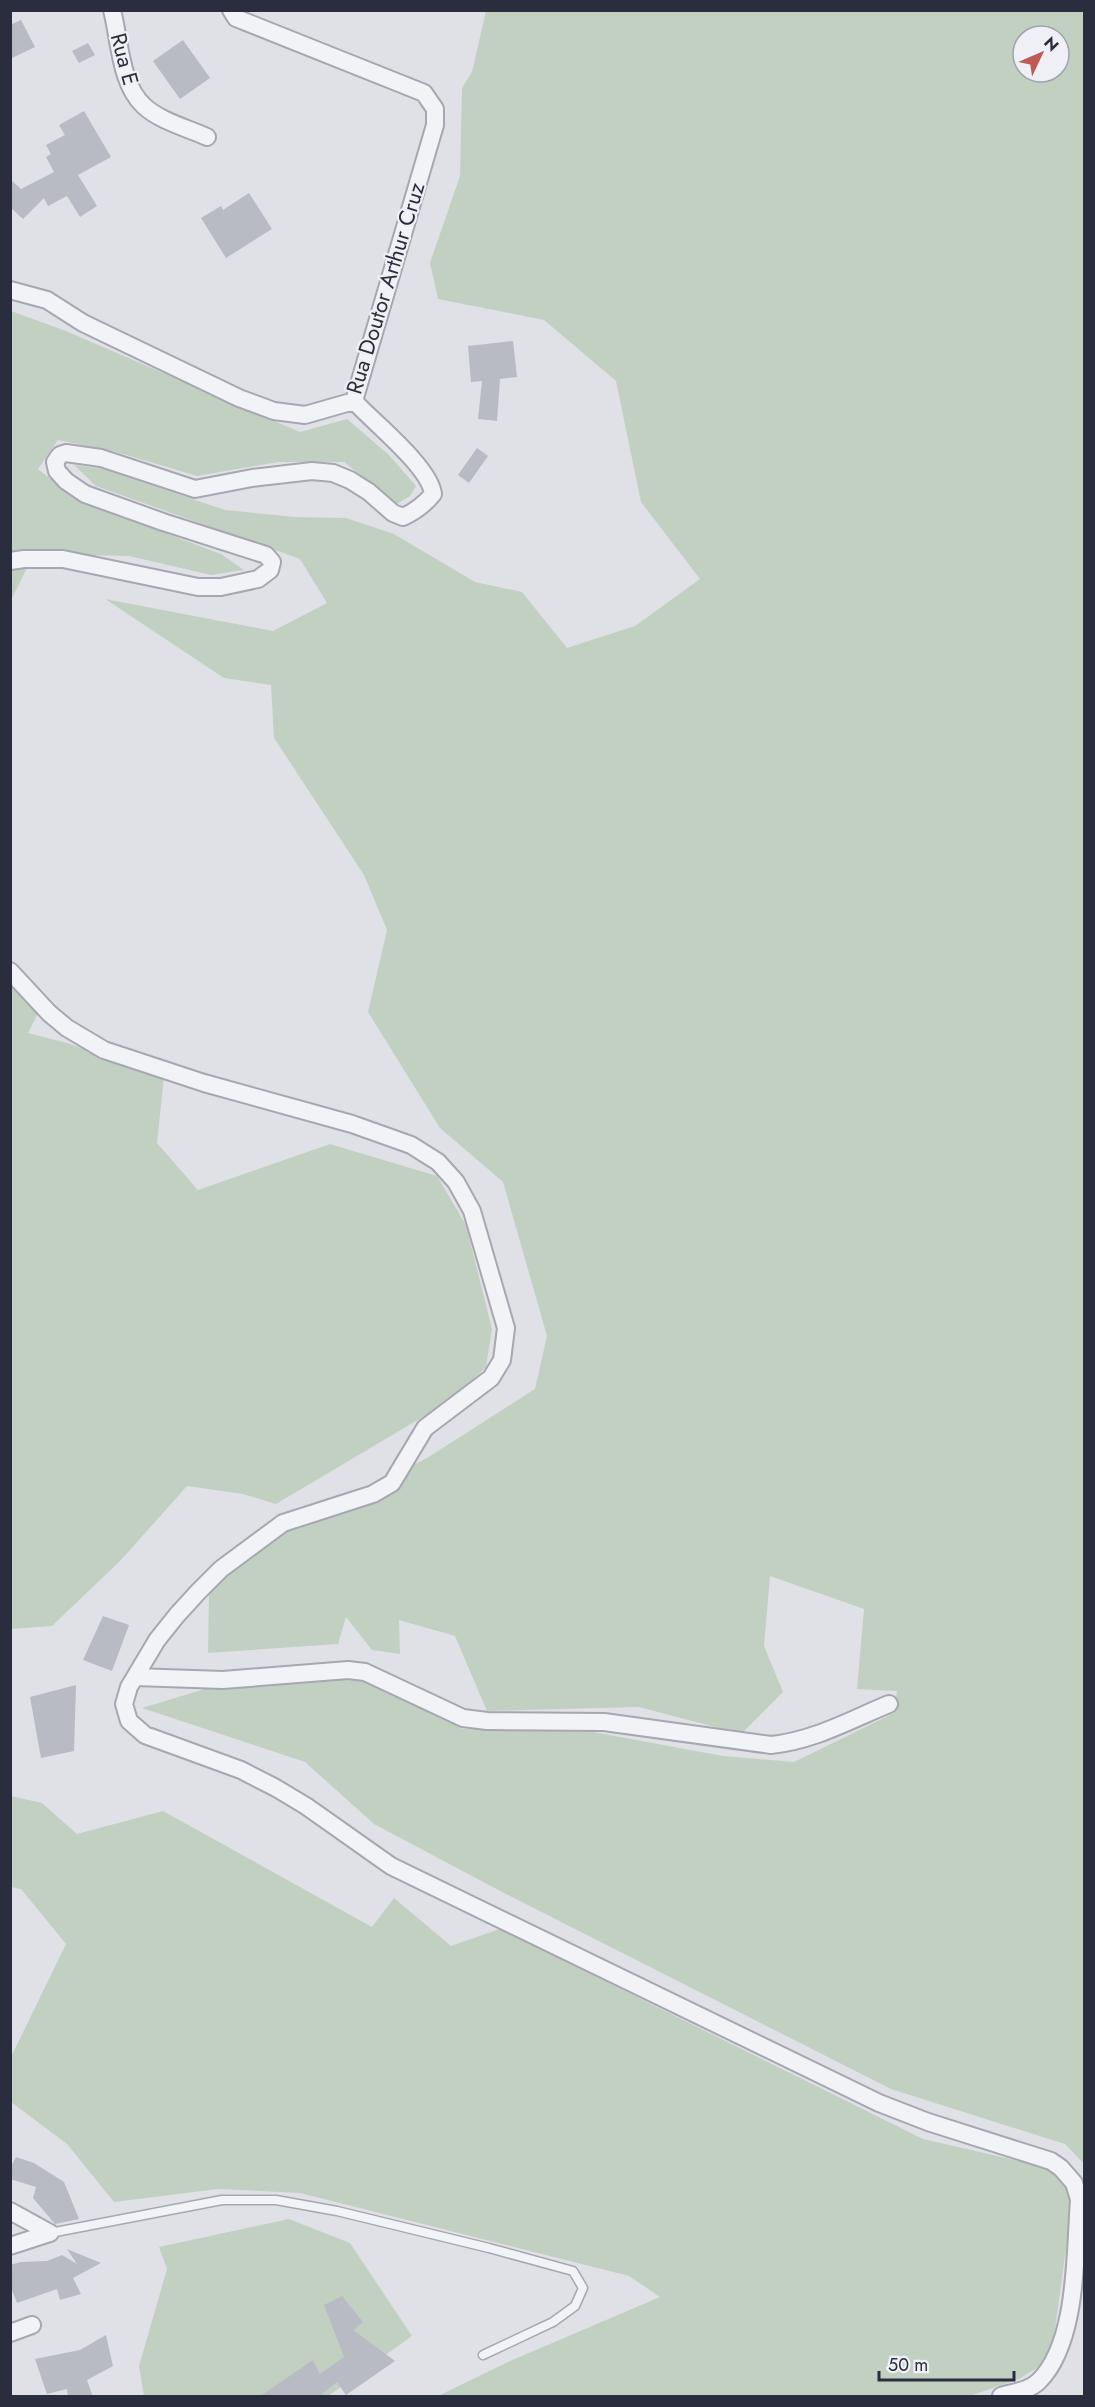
<svg xmlns="http://www.w3.org/2000/svg" width="1095" height="2407" font-family="Jost,sans-serif">
	<style>
		.green { fill: #c2d0c2; fill-rule: evenodd }
		.building { fill: #b8bac4 }
		.lines { fill: none; stroke-linecap: round; stroke-linejoin: round }
		.lane-casing { stroke: #a6a7b1; stroke-width: 11 }
		.street-casing { stroke: #a6a7b1; stroke-width: 20 }
		.lane { stroke: #f2f3f6; stroke-width: 8 }
		.street { stroke: #f2f3f6; stroke-width: 16 }
		.labels { text-anchor: middle; dominant-baseline: central; stroke-width: 4.5; stroke-linejoin: round; paint-order: stroke }
		.street-label { font-size: 22px; fill: #2a2d3d; stroke: #eff0f5 }
	</style>
	<rect width="100%" height="100%" fill="#e0e1e7"/>
	<!-- green -->
	<path class="green" d="M486,11H1084V2164L1065,2144L891,2089L504,1893L374,1824L305,1762L142,1708L218,1685L366,1670L463,1729L593,1732L723,1756L794,1762L894,1713L897,1691L857,1689L864,1609L770,1576L764,1646L783,1692L741,1734L639,1707L487,1711L455,1636L399,1620L400,1654L372,1650L346,1617L338,1644L208,1653L209,1594L260,1543L427,1458L535,1389L547,1336L503,1182L440,1128L368,1012L387,930L364,875L274,738L271,685L224,678L105,599L273,631L327,603L300,559L96,486L74,465L103,469L225,510L295,517L346,518L394,534L475,582L522,592L567,648L635,626L700,579L641,502L616,381L544,320L438,299L430,263L460,176L462,88L472,72ZM1023,36H1059V72H1023Z
		M11,311L66,331L300,432L347,419L389,455L416,486L410,496L397,504L344,462H278L197,476L113,451L58,440L38,469L79,501L221,554L244,570L211,575L129,556L34,554L11,600Z
		M10,959L45,1000L28,1033L67,1043L164,1076L157,1143L198,1190L330,1144L437,1176L466,1225L492,1329L486,1367L453,1399L276,1504L243,1494L187,1486L121,1560L52,1626L11,1629Z
		M11,1796L42,1803L77,1834L163,1811L372,1927L394,1898L451,1946L500,1929L923,2139L1036,2165L1065,2177L1073,2197L1051,2359L1019,2379L970,2396H438L510,2361L660,2297L629,2276L300,2193L218,2189L114,2202L67,2144L11,2102L10,2059L66,1944L21,1889L11,1887Z
		M289,2219L350,2243L412,2336L328,2396H144L139,2366L167,2269L159,2247Z"/>
	<!-- building -->
	<path class="building" d="M21,20L35,47L10,59V25Z
		M183,40L210,78L180,99L153,61Z
		M88,43L95,55L79,63L72,51Z
		M84,111L111,157L78,175L97,206L80,217L67,196L48,206L44,198L23,219L10,207V179L21,189L54,172L46,157L51,154L46,145L65,135L59,125Z
		M249,193L272,229L226,258L201,218L221,206L223,210Z
		M513,341L517,377L500,379L497,421L478,419L482,381L471,382L468,346Z
		M477,448L488,456L469,483L458,475Z
		M103,1616L129,1625L112,1671L83,1660Z
		M76,1685L74,1751L41,1758L30,1697Z
		M16,2157L34,2163L64,2182L79,2219L55,2224L33,2198L36,2187L10,2179V2168Z
		M67,2249L101,2263L73,2278L81,2294L60,2300L57,2289L17,2303L10,2285V2265L21,2262L47,2261L62,2255L77,2264Z
		M342,2296L363,2322L353,2330L395,2361L346,2395L337,2382L318,2397H259L313,2360L320,2374L344,2357L324,2305Z
		M106,2335L113,2366L87,2380L93,2397H68L67,2389L47,2394L35,2359L80,2350Z"/>
	<g class="lines">
		<!-- lane casing -->
		<g class="lane-casing">
			<path id="lane" d="M50,2233L222,2200H276L337,2211L489,2248L573,2271L583,2288L575,2306L553,2322L483,2355"/>
		</g>
		<!-- street casing -->
		<g class="street-casing">
			<path id="street" d="M112,10C120,41 120,84 144,106C160,121 187,128 207,137
				M10,290L47,300L83,323L239,398L274,411L305,415L354,401L435,125V109L424,93L236,18L231,10
				M10,561L24,559H63L198,587H221L258,579L270,570L272,562L266,555L163,522L85,494L66,481L57,471L55,462L60,455L66,453L101,458L195,489L252,478L312,471L333,473L350,480L369,492L393,513L403,517C416,511 424,505 433,494C430,467 373,422 354,401
				M10,971L49,1013L67,1028L104,1050L204,1083L352,1124L411,1145L438,1162L456,1182L472,1211L506,1328L502,1360L491,1378L425,1428L392,1483L373,1494L283,1523L221,1569L198,1592L177,1615L157,1640L129,1687L124,1704L129,1721L145,1735L241,1770L276,1788L306,1806L391,1866L879,2103L928,2122L1051,2161L1061,2168L1074,2183L1079,2199C1075,2252 1078,2342 1039,2381C1029,2391 1014,2392 1001,2396
				M135,1677L223,1680L348,1670L365,1672L463,1718L487,1721L604,1722L771,1745C813,1741 850,1720 889,1704
				M10,2211L50,2233
				M10,2246L50,2233
				M10,2333L32,2325"/>
		</g>
		<!-- lane -->
		<use href="#lane" class="lane"/>
		<!-- street -->
		<use href="#street" class="street"/>
	</g>
	<g class="labels">
		<!-- street labels -->
		<g class="street-label">
			<text transform="translate(125 59) rotate(75)">Rua E</text>
			<text transform="translate(385 288) rotate(-73)">Rua Doutor Arthur Cruz</text>
		</g>
	</g>
	<!-- border -->
	<rect width="1095" height="2407" fill="none" stroke="#2a2d3d" stroke-width="24"/>
	<!-- north arrow -->
	<g transform="translate(1041 54) rotate(46)"><circle r="28" fill="#eff0f5" stroke="#a0a2ab" stroke-width="1.5"/>
	<path d="M0-4.5L10 22L0 15L-10 22Z" fill="#bf5952"/>
	<text y="-9" font-size="16" font-weight="bold" text-anchor="middle" fill="#2a2d3d">N</text>
	</g>
	<!-- scale -->
	<path d="M879 2371v9h135v-9" fill="none" stroke="#2a2d3d" stroke-width="3"/>
	<text x="888" y="2371" font-size="18" fill="#2a2d3d" stroke="#eff0f5" stroke-width="4.5" paint-order="stroke">50 m</text>
</svg>
